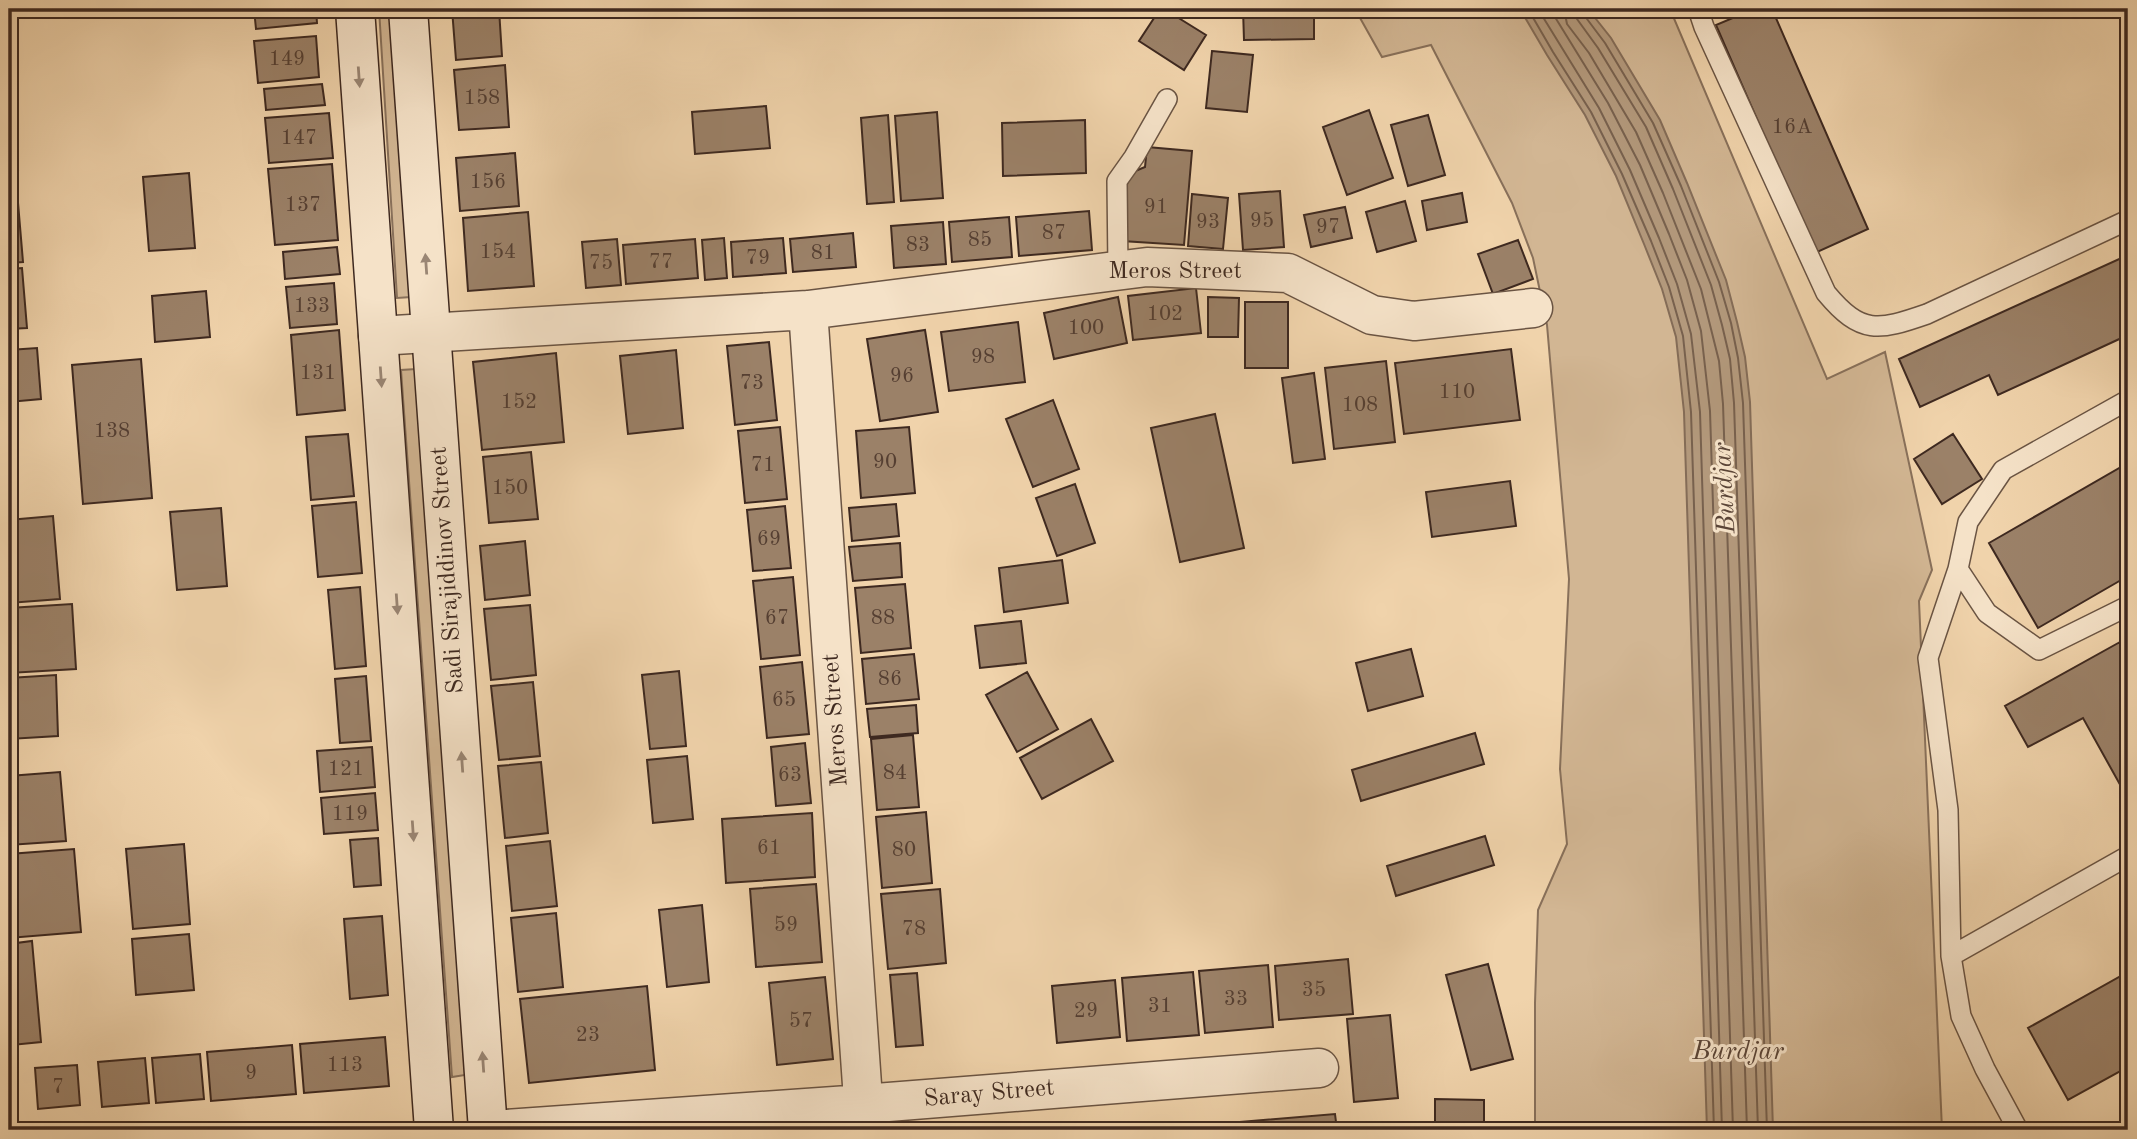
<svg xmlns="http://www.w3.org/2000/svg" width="2137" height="1139" font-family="'Old Standard TT',serif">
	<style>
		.green { fill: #d2b693; stroke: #88705a; stroke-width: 2 }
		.water { fill: #b3997c; stroke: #846c57; stroke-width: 2 }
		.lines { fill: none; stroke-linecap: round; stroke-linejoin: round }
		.shore { stroke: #78614e; stroke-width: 2 }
		.building { fill: #9b8168; stroke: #3e2920; stroke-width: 2 }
		.lane-casing { stroke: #6a5443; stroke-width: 22 }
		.street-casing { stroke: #6a5443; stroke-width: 41 }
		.secondary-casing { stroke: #3e2920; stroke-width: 41 }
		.lane { stroke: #f5e2c8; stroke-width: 19 }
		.street { stroke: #f5e2c8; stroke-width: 38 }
		.secondary { stroke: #f5e2c8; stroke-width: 38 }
		.oneway { fill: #9a8674 }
		.labels { text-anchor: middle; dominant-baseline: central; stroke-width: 6; stroke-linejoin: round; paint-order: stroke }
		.number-label { font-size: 21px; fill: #553f32 }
		.street-label { font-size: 24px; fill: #3e2920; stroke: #f5e2c8 }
		.water-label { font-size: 26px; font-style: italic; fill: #5b4537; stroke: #f5e2c8 }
	</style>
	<rect width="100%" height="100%" fill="#f0d3ab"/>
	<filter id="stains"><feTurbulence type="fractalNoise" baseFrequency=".00286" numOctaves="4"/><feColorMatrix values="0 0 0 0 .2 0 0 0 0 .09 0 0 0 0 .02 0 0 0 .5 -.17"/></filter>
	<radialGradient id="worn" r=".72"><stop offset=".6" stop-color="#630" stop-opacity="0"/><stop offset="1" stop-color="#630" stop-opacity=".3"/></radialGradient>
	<!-- green -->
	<path class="green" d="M379,9H393L411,297L397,298Z
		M1355,9H1670L1827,379L1885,352L1932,570L1919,601L1942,1130H1535V1003L1538,910L1567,844L1560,769L1569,579L1547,325L1533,258L1512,203L1431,45L1382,57Z
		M416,369L465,1075L452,1077L401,370Z"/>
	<!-- water -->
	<path class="water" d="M1520,9H1588L1611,38L1660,120L1687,183L1726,280L1737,322L1745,357L1750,402L1773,1130H1707L1684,412L1676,337L1662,289L1644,244L1616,176L1585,115L1547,55Z"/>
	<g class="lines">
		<!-- shore -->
		<path class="shore" d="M1528,9L1553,52L1591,112L1622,174L1651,241L1669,287L1683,336L1691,412L1714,1130
			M1538,9L1599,108L1630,170L1659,238L1677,284L1691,334L1700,412L1722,1130
			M1550,9L1608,103L1640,165L1669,234L1687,280L1701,331L1710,411L1733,1130
			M1564,9L1567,24L1589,53L1636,132L1663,193L1701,289L1719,361L1723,404L1747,1130
			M1574,9L1577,19L1598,48L1646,127L1673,189L1711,285L1722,325L1730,359L1734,403L1758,1130
			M1583,9L1584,15L1605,43L1653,123L1681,186L1719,282L1731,323L1738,358L1743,403L1767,1130"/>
	</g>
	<!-- building -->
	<path class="building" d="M254,9H316L317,23L256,29Z
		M452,9H499L502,56L456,60Z
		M1160,9H1164L1206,35L1184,70L1139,41Z
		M1243,9H1314V39L1244,40Z
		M1754,9H1772L1868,229L1815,253L1716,25Z
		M316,36L319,77L258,83L254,41Z
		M1212,51L1253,55L1247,112L1206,108Z
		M9,61L18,170L9,171Z
		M505,65L509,127L459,130L454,70Z
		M322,84L325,105L266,110L264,89Z
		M766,106L770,148L695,154L692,112Z
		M1369,110L1393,178L1347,195L1323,127Z
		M937,112L943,198L901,201L895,116Z
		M329,113L333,158L269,163L265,118Z
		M888,115L894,202L867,204L861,118Z
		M1428,115L1445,175L1408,186L1391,125Z
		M1085,120L1086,173L1003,176L1002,123Z
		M1147,147L1192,151L1184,245L1122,241L1128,174L1145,167Z
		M515,153L519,206L460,211L456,158Z
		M332,164L338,240L275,245L268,169Z
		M189,173L195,248L149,251L143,177Z
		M16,179L23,262L9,263V180Z
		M1280,191L1284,247L1243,250L1239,194Z
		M1462,193L1467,222L1427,230L1422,201Z
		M1192,194L1228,198L1223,249L1188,246Z
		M1405,201L1416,241L1377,252L1366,212Z
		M1345,207L1352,238L1311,247L1304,215Z
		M1089,211L1092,250L1019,256L1016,217Z
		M528,212L534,286L468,291L463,218Z
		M1009,217L1012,257L952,262L949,222Z
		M943,222L946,264L894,268L891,226Z
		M853,233L856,267L793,272L790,239Z
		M724,238L727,278L705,280L702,240Z
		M783,238L786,273L733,277L731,242Z
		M617,239L621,285L586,288L582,242Z
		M695,239L698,278L626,284L623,245Z
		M1518,240L1533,279L1493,294L1478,254Z
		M337,247L340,274L285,279L283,252Z
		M2128,255V335L1998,395L1989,375L1920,407L1899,359Z
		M22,268L27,328L9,329V269Z
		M334,283L337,324L290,328L286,287Z
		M1196,288L1201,333L1133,340L1128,296Z
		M206,291L210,337L155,342L152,296Z
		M1118,297L1127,343L1054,359L1044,313Z
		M1208,297L1239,298L1238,337H1208Z
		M1245,302H1288V368H1245Z
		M1018,322L1025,382L949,391L941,332Z
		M339,330L345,410L297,415L291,335Z
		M925,330L938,412L880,421L867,339Z
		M769,342L777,420L735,425L727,346Z
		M37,348L41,399L9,402V350Z
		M1511,349L1520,420L1404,434L1395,363Z
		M676,350L683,428L628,434L620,356Z
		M556,353L564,442L482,450L473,362Z
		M141,359L152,498L83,504L72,365Z
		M1386,361L1395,442L1334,449L1325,368Z
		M1314,373L1325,459L1293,463L1282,378Z
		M1053,400L1079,469L1033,487L1006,419Z
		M1215,414L1244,548L1180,562L1151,428Z
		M780,427L787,499L745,503L738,431Z
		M909,427L915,493L861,498L856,431Z
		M348,434L354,496L311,500L306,437Z
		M1953,434L1982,479L1942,504L1914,459Z
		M531,452L538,519L489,523L483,457Z
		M2128,463V576L2038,628L1989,543Z
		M1510,481L1516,526L1432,537L1426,492Z
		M1075,484L1095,543L1057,556L1036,498Z
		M356,502L362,573L318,577L312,506Z
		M896,504L899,536L852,541L849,508Z
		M785,506L791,568L753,571L747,510Z
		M221,508L227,586L177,590L170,512Z
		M53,516L60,599L9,603V520Z
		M525,541L530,595L485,600L480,546Z
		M900,543L902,577L853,581L849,547Z
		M1062,560L1068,603L1004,612L999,568Z
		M793,577L800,655L761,659L753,581Z
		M905,584L911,648L861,653L855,588Z
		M360,587L366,666L335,669L328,590Z
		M72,604L76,669L9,673V608Z
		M530,605L536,675L491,680L484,609Z
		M1021,621L1026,663L980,668L975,626Z
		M2120,642L2128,656V799L2083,718L2028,747L2005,706Z
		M1411,649L1423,696L1368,711L1356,663Z
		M914,654L919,699L866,704L862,659Z
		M802,662L809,734L767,738L760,667Z
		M679,671L686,746L650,749L642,675Z
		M1027,672L1058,729L1017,752L986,695Z
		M56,675L58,736L9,739V678Z
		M366,676L371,741L340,743L335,679Z
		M533,682L540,756L499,760L491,686Z
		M916,705L918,733L870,737L867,709Z
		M1091,719L1113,761L1042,799L1020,758Z
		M1475,733L1484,764L1361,801L1352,770Z
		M913,735L919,807L877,810L871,739Z
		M805,743L811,803L776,806L771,747Z
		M372,747L375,787L320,792L317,751Z
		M687,756L693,819L653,823L647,760Z
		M541,762L548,833L505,838L498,766Z
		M60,772L66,841L9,845V776Z
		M375,793L378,830L324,834L321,798Z
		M926,812L932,883L882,888L876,817Z
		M812,813L815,877L726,883L722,819Z
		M1485,836L1494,865L1396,896L1387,866Z
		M378,838L381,885L354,887L350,840Z
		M550,841L557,906L512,911L506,846Z
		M184,844L190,924L133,929L126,849Z
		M74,849L81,932L9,938V854Z
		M816,884L822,962L756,967L750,889Z
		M940,889L946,963L888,969L881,894Z
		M702,905L709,982L667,987L659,910Z
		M556,913L563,987L518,992L511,918Z
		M382,916L388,995L350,999L344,919Z
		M189,934L194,990L136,995L132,939Z
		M32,941L41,1042L12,1045L9,1011V944Z
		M1348,959L1353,1014L1279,1020L1275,966Z
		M1488,964L1513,1059L1471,1070L1446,975Z
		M1268,965L1273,1027L1205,1033L1199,971Z
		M1193,972L1199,1035L1127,1041L1122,978Z
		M2128,972V1067L2068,1100L2028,1028Z
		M917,973L923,1045L896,1047L890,975Z
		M825,977L833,1059L777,1065L769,983Z
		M1115,980L1120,1037L1057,1043L1052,986Z
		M647,986L655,1070L529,1083L520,999Z
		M1390,1015L1398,1098L1354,1102L1347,1019Z
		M385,1037L389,1086L304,1093L300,1044Z
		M292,1045L296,1094L211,1101L207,1052Z
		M200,1054L204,1099L156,1103L152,1058Z
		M145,1058L149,1103L102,1107L98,1062Z
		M77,1065L80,1105L38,1109L35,1068Z
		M1435,1099L1484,1100V1130H1435Z
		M1335,1114L1337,1130H1218L1217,1124Z
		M2128,1120V1130H2108Z
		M1210,1125L1211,1130H1147Z"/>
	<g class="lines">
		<!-- lane casing -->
		<g class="lane-casing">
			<path id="lane" d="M1698,9L1704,27L1826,293C1861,335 1878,331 1927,314L2128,220
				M1118,269L1117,181L1134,157L1167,99
				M2128,400L2003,470L1968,522L1958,569L1987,613L2039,650L2128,606
				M1958,569L1928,658L1948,810L1951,956L1961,1016L1985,1069L2018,1130
				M1951,956L2128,856"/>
		</g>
		<!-- street casing -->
		<g class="street-casing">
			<path id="street" d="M808,310L865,1128
				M378,336L808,310L1147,267L1288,273L1372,315L1414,321L1533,308
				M491,1130L863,1104L1319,1068"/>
		</g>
		<!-- secondary casing -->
		<g class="secondary-casing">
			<path id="secondary" d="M355,9L434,1130
				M408,9L488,1130"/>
		</g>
		<!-- lane -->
		<use href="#lane" class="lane"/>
		<!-- street -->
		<use href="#street" class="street"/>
		<!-- secondary -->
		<use href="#secondary" class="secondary"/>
	</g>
	<!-- one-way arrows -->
	<defs><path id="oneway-solid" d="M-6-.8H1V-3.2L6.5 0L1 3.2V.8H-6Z" transform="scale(1.75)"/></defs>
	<g class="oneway">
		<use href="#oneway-solid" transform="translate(359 77) rotate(86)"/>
		<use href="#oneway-solid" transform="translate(426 264) rotate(-94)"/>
		<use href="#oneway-solid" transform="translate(381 377) rotate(86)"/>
		<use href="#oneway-solid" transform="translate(397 604) rotate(86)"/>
		<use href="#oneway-solid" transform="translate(462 762) rotate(-94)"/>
		<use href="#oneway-solid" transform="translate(413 831) rotate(86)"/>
		<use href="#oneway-solid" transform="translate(483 1062) rotate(-94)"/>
	</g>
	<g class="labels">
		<!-- number labels -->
		<g class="number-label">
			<text x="287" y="59">149</text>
			<text x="482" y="98">158</text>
			<text x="1792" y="127">16A</text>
			<text x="299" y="138">147</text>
			<text x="488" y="182">156</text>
			<text x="303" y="205">137</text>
			<text x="1156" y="207">91</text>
			<text x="1262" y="221">95</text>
			<text x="1208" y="222">93</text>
			<text x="1328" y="227">97</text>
			<text x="1054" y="233">87</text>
			<text x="980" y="240">85</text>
			<text x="918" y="245">83</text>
			<text x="498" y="252">154</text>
			<text x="823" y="253">81</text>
			<text x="758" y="258">79</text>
			<text x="661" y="262">77</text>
			<text x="601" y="263">75</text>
			<text x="312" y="306">133</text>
			<text x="1165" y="314">102</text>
			<text x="1086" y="328">100</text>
			<text x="983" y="357">98</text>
			<text x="318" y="373">131</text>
			<text x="902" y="376">96</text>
			<text x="752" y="383">73</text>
			<text x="1457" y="392">110</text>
			<text x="519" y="402">152</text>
			<text x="1360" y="405">108</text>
			<text x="112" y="431">138</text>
			<text x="885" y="462">90</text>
			<text x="763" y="465">71</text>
			<text x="510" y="488">150</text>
			<text x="769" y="539">69</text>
			<text x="777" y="618">67</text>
			<text x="883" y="618">88</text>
			<text x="890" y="679">86</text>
			<text x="784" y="700">65</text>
			<text x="346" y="769">121</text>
			<text x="895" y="773">84</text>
			<text x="790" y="775">63</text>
			<text x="350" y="814">119</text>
			<text x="769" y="848">61</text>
			<text x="904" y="850">80</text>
			<text x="786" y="925">59</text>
			<text x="914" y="929">78</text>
			<text x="1314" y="990">35</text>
			<text x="1236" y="999">33</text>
			<text x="1160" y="1006">31</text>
			<text x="1086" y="1011">29</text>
			<text x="801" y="1021">57</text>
			<text x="588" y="1035">23</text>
			<text x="345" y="1065">113</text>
			<text x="251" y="1073">9</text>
			<text x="58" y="1087">7</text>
		</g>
		<!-- street labels -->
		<g class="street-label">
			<text x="1175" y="272">Meros Street</text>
			<text transform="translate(448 570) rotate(-94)">Sadi Sirajiddinov Street</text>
			<text transform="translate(836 720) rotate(-94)">Meros Street</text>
			<text transform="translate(989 1094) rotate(-5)">Saray Street</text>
		</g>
		<!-- water labels -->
		<g class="water-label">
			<text transform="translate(1725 488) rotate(-93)">Burdjar</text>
			<text x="1738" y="1052">Burdjar</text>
		</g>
	</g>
	<!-- margin -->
	<rect width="2137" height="1139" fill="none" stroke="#f0d3ab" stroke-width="35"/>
	<rect x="10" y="10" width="2116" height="1118" fill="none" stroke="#3e2920" stroke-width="3.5"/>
	<rect x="18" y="18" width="2102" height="1104" fill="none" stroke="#3e2920" stroke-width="2"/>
	<rect width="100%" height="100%" filter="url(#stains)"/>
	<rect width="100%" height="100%" fill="url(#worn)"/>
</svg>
